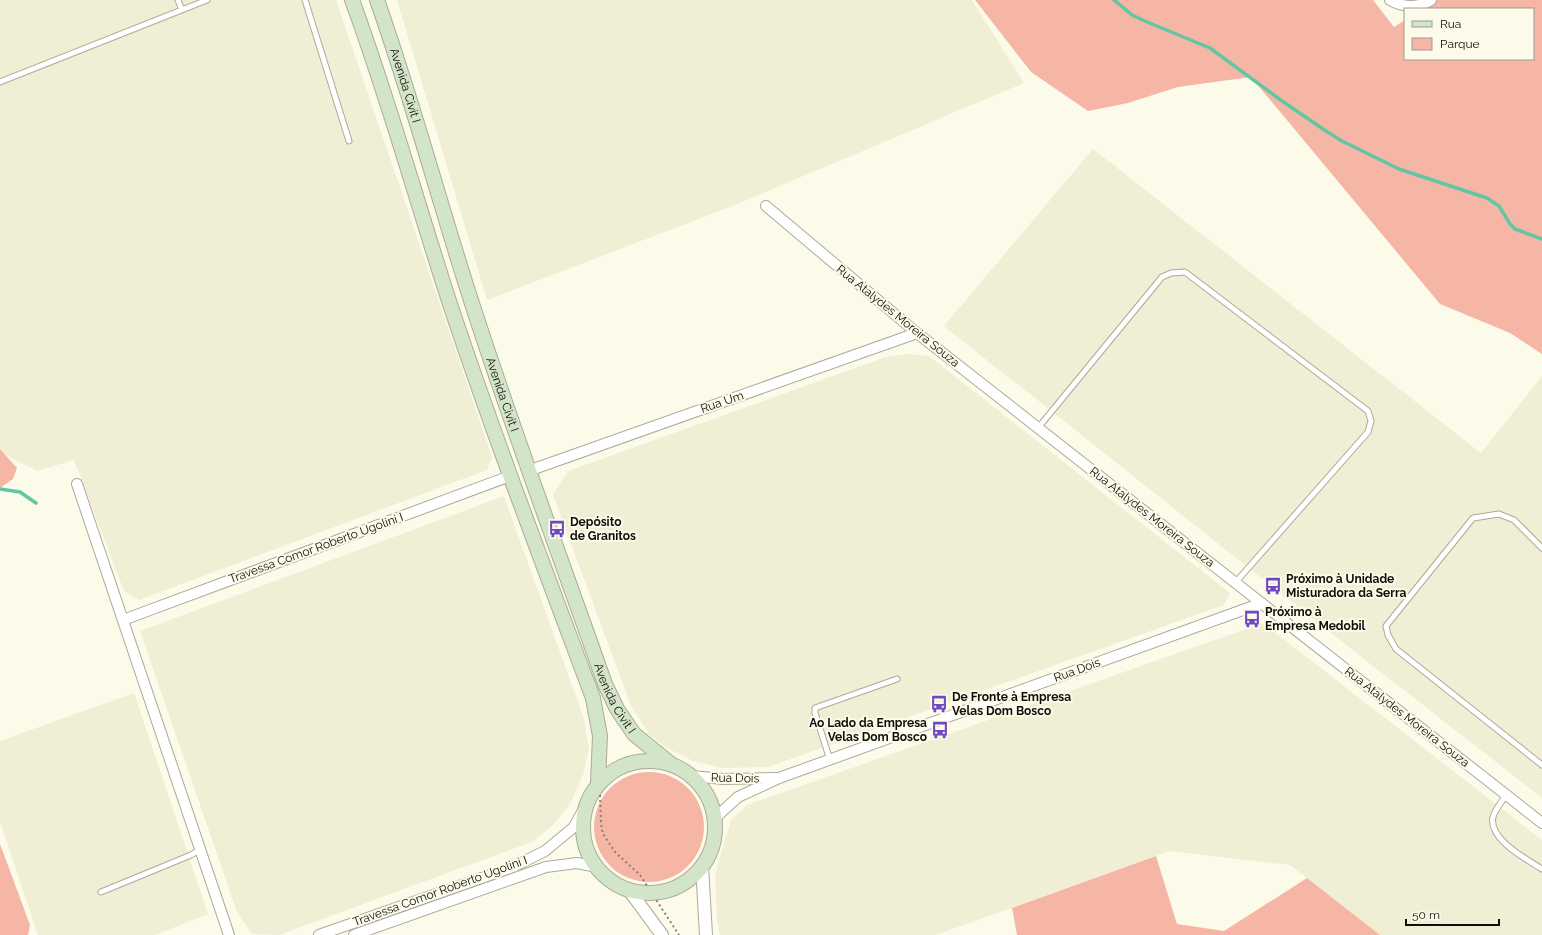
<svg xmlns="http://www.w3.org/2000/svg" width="1542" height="935" font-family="Raleway,sans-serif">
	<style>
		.built { fill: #f1eed6 }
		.green { fill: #f6b6a5 }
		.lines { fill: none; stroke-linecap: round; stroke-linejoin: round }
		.stream { stroke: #62c6a4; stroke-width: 3.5 }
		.service-casing { stroke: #acaa9a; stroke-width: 7 }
		.minor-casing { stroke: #acaa9a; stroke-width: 12 }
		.tertiary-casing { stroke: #acaa9a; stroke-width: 14 }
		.secondary-casing { stroke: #acaa9a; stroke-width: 16 }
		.path { stroke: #828175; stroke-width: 2; stroke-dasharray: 2 3; stroke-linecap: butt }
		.service { stroke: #fff; stroke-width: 5 }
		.minor { stroke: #fff; stroke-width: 10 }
		.tertiary { stroke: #fff; stroke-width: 12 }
		.secondary { stroke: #d3e5c8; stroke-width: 14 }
		.labels { text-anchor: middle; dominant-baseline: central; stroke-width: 4; stroke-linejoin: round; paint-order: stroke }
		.street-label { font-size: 12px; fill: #0f0e09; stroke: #fcfbe9 }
		.poi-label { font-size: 12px; font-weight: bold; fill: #0f0e09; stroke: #fcfbe9; text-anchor: start }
	</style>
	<rect width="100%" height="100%" fill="#fcfbe9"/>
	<!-- built -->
	<path class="built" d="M0,0H336L492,457L487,470L139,600L124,591L74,460L37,471L0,452Z
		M397,0H972L1024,83L735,205L487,300Z
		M1093,149L1481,453L1542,376V798L1336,637L944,326Z
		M908,354L929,356L1230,593L1224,605L768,767L723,768L693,761L667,748L650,735L631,706L553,495L568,471L886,357Z
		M504,496L584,719L589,748L583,775L570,804L553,825L532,842L279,935L252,934L237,912L140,631Z
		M1263,623L1542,840V935H1380L1290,865L1169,851L936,935H720L717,921L715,874L731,820L747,805Z
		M134,693L208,914L155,935H38L0,822V741Z"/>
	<!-- green -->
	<path class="green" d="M975,0H1373L1394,27L1405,20V59H1533V9H1422L1437,0H1542V354L1510,333L1440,304L1251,77L1178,87L1128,103L1088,111L1031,72Z
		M0,449L17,468L13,479L0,488Z
		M594 827a55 55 0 1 1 110 0a55 55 0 1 1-110 0Z
		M0,844L30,925L28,935H0Z
		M1156,856L1177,924L1224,931L1307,878L1380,935H1017L1012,908Z"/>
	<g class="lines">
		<!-- stream -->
		<path class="stream" d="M1114,0L1132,15L1147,22L1210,48L1282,101L1326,131L1342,141L1399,169L1487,198L1499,206L1510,224L1515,229L1542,239
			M0,489L20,492L36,503"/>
		<!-- service casing -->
		<g class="service-casing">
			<path id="service" d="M178,0L182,10
				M305,0L349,141
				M0,82L207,0
				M1038,428L1162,277L1171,273L1185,272L1368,411L1371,421L1368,432L1235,583
				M1542,548L1514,520L1499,514L1473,518L1386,626L1388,635L1396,649L1542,765
				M830,760L815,713V708L897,679
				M1506,795C1503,800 1494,811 1493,817C1488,839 1526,859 1542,869
				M101,892L191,855L200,850"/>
		</g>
		<!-- minor casing -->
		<g class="minor-casing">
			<path id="minor" d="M1390,0C1403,8 1419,8 1431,0
				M766,206L917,333L1542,823
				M528,471L917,333
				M77,484L229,935
				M123,620L510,476
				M692,776L723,779L775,778
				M714,819L738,797L779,778L1262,603
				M319,935L513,867L545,851L574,827L587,803
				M354,935L546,867L577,863L597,867"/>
		</g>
		<!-- tertiary casing -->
		<g class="tertiary-casing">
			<path id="tertiary" d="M702,866L706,935
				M629,890L662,935"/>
		</g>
		<!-- secondary casing -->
		<g class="secondary-casing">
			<g id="secondary">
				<path d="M352,0C389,100 417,203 450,304C494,436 544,567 593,698L600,736L598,783"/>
				<path id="s1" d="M377,0C411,96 437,194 468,291C510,423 559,553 605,684L617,709L634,734L672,765"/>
				<circle cx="649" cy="827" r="66"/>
			</g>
		</g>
		<!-- path -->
		<path class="path" d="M600,795L601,824L603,834L615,852L640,875L679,935"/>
		<!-- service -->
		<use href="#service" class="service"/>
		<!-- minor -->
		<use href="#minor" class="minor"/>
		<!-- tertiary -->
		<use href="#tertiary" class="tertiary"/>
		<!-- secondary -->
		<use href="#secondary" class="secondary"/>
	</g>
	<!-- icons -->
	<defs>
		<g id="bus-bare" transform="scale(1.38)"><path d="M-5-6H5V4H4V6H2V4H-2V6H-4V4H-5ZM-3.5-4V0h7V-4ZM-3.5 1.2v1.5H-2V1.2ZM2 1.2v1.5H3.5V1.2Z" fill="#7148c1" stroke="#fcfbe9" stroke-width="2.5" paint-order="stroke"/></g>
	</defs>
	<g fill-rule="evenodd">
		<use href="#bus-bare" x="557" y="529"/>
		<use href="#bus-bare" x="1273" y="586"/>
		<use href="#bus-bare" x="1252" y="619"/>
		<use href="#bus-bare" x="939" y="704"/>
		<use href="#bus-bare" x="940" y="730"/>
	</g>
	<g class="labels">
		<!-- street labels -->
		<g class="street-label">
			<text stroke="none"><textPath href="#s1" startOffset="90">Avenida Civit I</textPath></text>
			<text transform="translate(898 316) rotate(39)">Rua Atalydes Moreira Souza</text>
			<text stroke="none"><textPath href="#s1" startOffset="414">Avenida Civit I</textPath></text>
			<text transform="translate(722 402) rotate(-19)">Rua Um</text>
			<text transform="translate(1152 517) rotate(38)">Rua Atalydes Moreira Souza</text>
			<text transform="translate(316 548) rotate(-20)">Travessa Comor Roberto Ugolini I</text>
			<text transform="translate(1077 670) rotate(-20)">Rua Dois</text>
			<text stroke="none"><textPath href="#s1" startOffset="738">Avenida Civit I</textPath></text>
			<text transform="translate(1407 717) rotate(38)">Rua Atalydes Moreira Souza</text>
			<text transform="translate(735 778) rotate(1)">Rua Dois</text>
			<text transform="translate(440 891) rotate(-20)">Travessa Comor Roberto Ugolini I</text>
		</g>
		<!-- poi labels -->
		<g class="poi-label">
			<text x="570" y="522">Depósito<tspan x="570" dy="14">de Granitos</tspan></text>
			<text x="1286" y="579">Próximo à Unidade<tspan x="1286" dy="14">Misturadora da Serra</tspan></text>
			<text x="1265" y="612">Próximo à<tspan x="1265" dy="14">Empresa Medobil</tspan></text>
			<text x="952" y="697">De Fronte à Empresa<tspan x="952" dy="14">Velas Dom Bosco</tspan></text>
			<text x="927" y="723" text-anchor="end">Ao Lado da Empresa<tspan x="927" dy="14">Velas Dom Bosco</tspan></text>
		</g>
	</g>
	<!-- legend -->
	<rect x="1404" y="8" width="130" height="52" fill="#fcfbe9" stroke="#9d9c8f"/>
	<rect x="1412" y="21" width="20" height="6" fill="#d3e5c8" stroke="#9d9c8f"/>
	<text x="1440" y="28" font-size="12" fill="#0f0e09">Rua</text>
	<rect x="1412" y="38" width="20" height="12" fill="#f6b6a5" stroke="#9d9c8f"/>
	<text x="1440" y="48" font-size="12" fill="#0f0e09">Parque</text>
	<!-- scale -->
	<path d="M1406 919v6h93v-6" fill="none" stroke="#0f0e09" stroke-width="2"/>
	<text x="1412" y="919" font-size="12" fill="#0f0e09" stroke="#fcfbe9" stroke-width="3" paint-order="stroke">50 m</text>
</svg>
